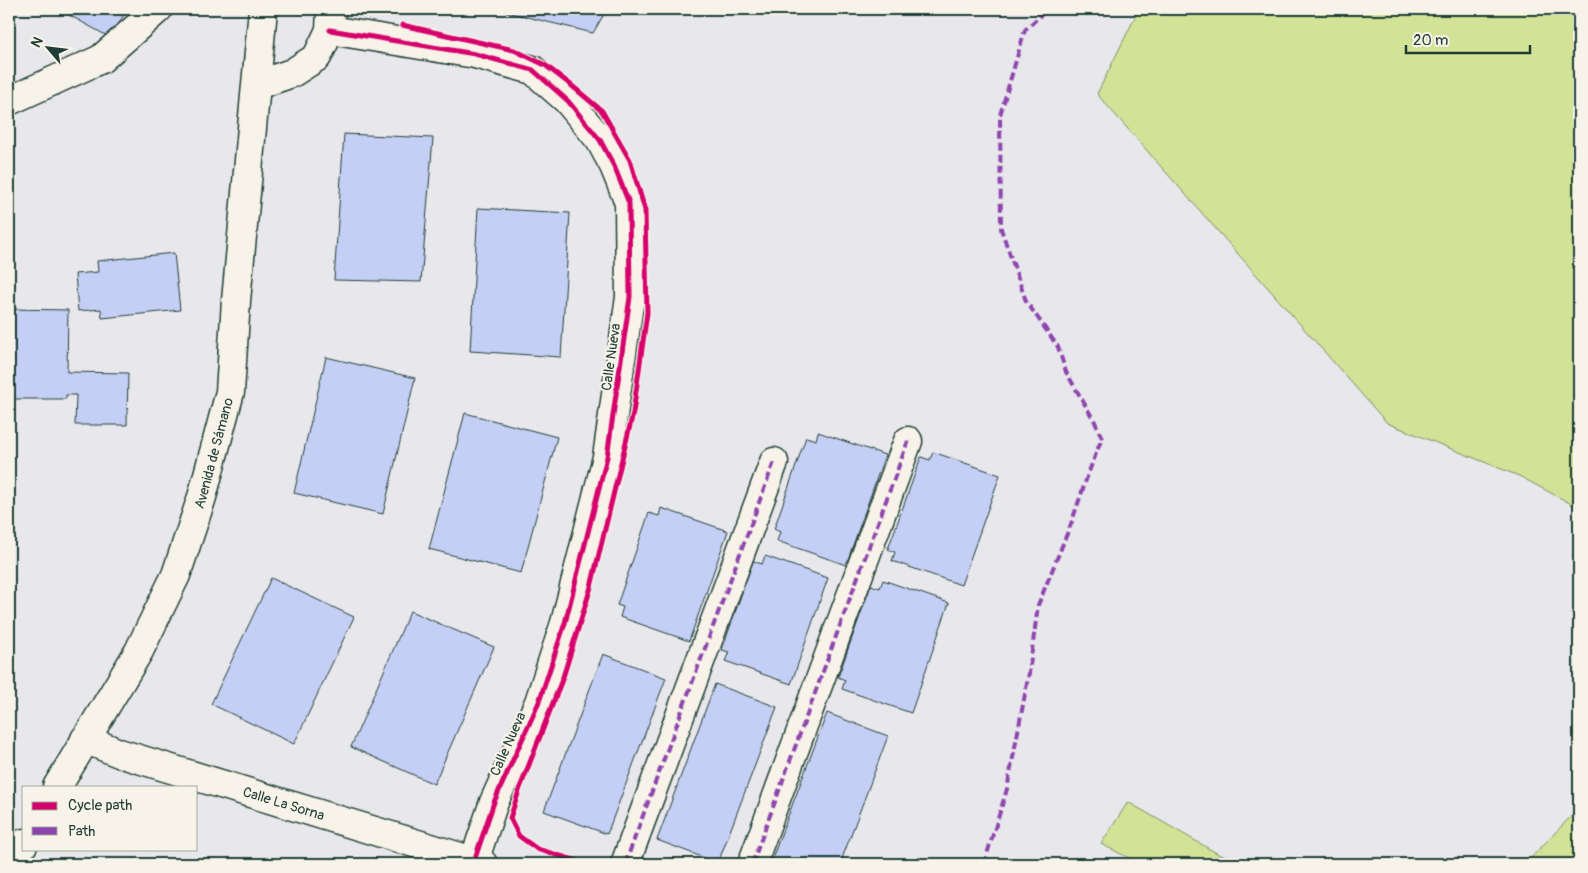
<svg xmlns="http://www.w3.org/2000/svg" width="1588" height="873" font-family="Pangolin,sans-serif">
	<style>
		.green { fill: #d2e296; stroke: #789065 }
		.building { fill: #c5cff6; stroke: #1f3d34 }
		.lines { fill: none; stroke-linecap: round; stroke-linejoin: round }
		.street-casing { stroke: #1f3d34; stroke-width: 31 }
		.secondary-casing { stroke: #1f3d34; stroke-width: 31 }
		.street { stroke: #f7f3e8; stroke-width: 28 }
		.secondary { stroke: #f7f3e8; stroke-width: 28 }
		.quiet { stroke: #8e44ad; stroke-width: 4; stroke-dasharray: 8 4; stroke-linecap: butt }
		.cycleway-casing { stroke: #f7f3e8; stroke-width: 8 }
		.cycleway { stroke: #d6006c; stroke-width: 5 }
		.labels { text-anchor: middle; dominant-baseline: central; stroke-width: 4.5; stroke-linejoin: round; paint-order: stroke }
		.street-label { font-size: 14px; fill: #1f3d34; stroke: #f7f3e8 }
	</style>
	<rect width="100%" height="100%" fill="#e8e8ec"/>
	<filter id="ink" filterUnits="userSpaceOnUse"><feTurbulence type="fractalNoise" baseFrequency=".02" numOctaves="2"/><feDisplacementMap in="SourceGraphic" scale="10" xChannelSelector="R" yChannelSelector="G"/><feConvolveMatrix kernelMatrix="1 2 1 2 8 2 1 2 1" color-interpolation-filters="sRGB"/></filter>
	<g filter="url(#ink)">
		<!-- green -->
		<path class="green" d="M1139,9H1579V508L1519,476L1387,423L1097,94Z
			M1128,802L1220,855L1282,864H1141L1101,844Z
			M1579,808V864H1525Z"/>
		<!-- building -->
		<path class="building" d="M58,9H127L111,38Z
			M494,9H607L593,33Z
			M344,134L433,138L421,282L334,280Z
			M478,208L570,213L561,357L470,351Z
			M174,253L180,310L102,318L101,309L78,311L75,274L98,272L97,261Z
			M9,309L68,310L67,372L128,373L127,425H75L76,395H66V399H9Z
			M326,357L415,378L383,514L294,493Z
			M465,413L557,437L521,573L429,549Z
			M818,432L885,455L846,565L777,541L780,532L774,529L806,437L816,440Z
			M933,452L1000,475L961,585L892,561L895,552L888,549L921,457L930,460Z
			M661,508L728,531L689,641L620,617L623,607L617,605L649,513L659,516Z
			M765,556L828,578L791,684L725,661L729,652L722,650L753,561L762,564Z
			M271,578L354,617L294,744L211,704Z
			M883,580L949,603L911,713L842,689L845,680L838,677L871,585L880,588Z
			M410,611L494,647L434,784L351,747Z
			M603,654L666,678L607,834L544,811Z
			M715,684L777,707L718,863L657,840Z
			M827,713L888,736L840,864H770Z"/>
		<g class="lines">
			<!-- street casing -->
			<g class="street-casing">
				<g id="street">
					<path d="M330,30L475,54L533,70L568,101L600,140L614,166L629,203L630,297L607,457L565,623L539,702L494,802L473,864"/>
					<path d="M257,85L292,73L317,57L330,30L331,9"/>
					<path d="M9,101L101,59L158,9"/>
					<path id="s1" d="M85,739L119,753L483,864"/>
					<path d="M625,864L774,462"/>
					<path d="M752,864L908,441"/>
				</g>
			</g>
			<!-- secondary casing -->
			<g class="secondary-casing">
				<g id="secondary">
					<path id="s2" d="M57,787L139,651L176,575L202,497L230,392L236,301L263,9"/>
					<path d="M11,864L24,843"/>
				</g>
			</g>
			<!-- street -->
			<use href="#street" class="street"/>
			<!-- secondary -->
			<use href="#secondary" class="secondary"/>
			<!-- quiet -->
			<path class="quiet" d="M625,864L774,462
				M752,864L908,441
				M984,864L1007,789L1029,673L1038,605L1071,524L1088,474L1102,438L1095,422L1066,372L1058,347L1026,301L1001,229L1000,115L1025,30L1047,9"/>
			<!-- cycleway casing -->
			<g class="cycleway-casing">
				<path id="cycleway" d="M402,25L514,50L545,65L571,85L602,111L630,160L645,210L647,313L633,413L591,587L563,677L520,788L510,818L519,836L537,849L587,864
					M330,30L475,54L533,70L568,101L600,140L614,166L629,203L630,297L607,457L565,623L539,702L494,802L473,864"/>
			</g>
			<!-- cycleway -->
			<use href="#cycleway" class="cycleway"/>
		</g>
	</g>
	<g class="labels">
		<!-- street labels -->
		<g class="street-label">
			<text transform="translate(611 357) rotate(-82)">Calle Nueva</text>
			<text stroke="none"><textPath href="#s2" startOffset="371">Avenida de Sámano</textPath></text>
			<text transform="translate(508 744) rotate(-66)">Calle Nueva</text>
			<text stroke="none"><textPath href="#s1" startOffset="209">Calle La Sorna</textPath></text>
		</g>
	</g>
	<!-- margin -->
	<rect width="1588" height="873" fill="none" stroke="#f7f3e8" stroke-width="30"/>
	<rect x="15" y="15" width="1558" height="843" fill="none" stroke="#1f3d34" stroke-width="2" filter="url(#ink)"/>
	<!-- legend -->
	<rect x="22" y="786" width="175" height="65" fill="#f7f3e8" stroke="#a1aaa0"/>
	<rect x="32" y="802" width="25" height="8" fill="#d6006c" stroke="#a1aaa0"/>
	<text x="68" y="810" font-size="15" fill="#1f3d34">Cycle path</text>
	<rect x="32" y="827" width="25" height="8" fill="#8e44ad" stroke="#a1aaa0"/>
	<text x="68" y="836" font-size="15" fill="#1f3d34">Path</text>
	<!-- north arrow -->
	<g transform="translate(48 48) rotate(298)" stroke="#f7f3e8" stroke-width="4" paint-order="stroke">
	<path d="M0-4L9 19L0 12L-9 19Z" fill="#1f3d34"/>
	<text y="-8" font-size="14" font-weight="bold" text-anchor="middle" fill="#1f3d34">N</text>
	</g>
	<!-- scale -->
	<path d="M1406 45v8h124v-8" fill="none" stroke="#1f3d34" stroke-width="2.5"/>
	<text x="1413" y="45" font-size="15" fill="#1f3d34" stroke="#f7f3e8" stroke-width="4" paint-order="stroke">20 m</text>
</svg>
